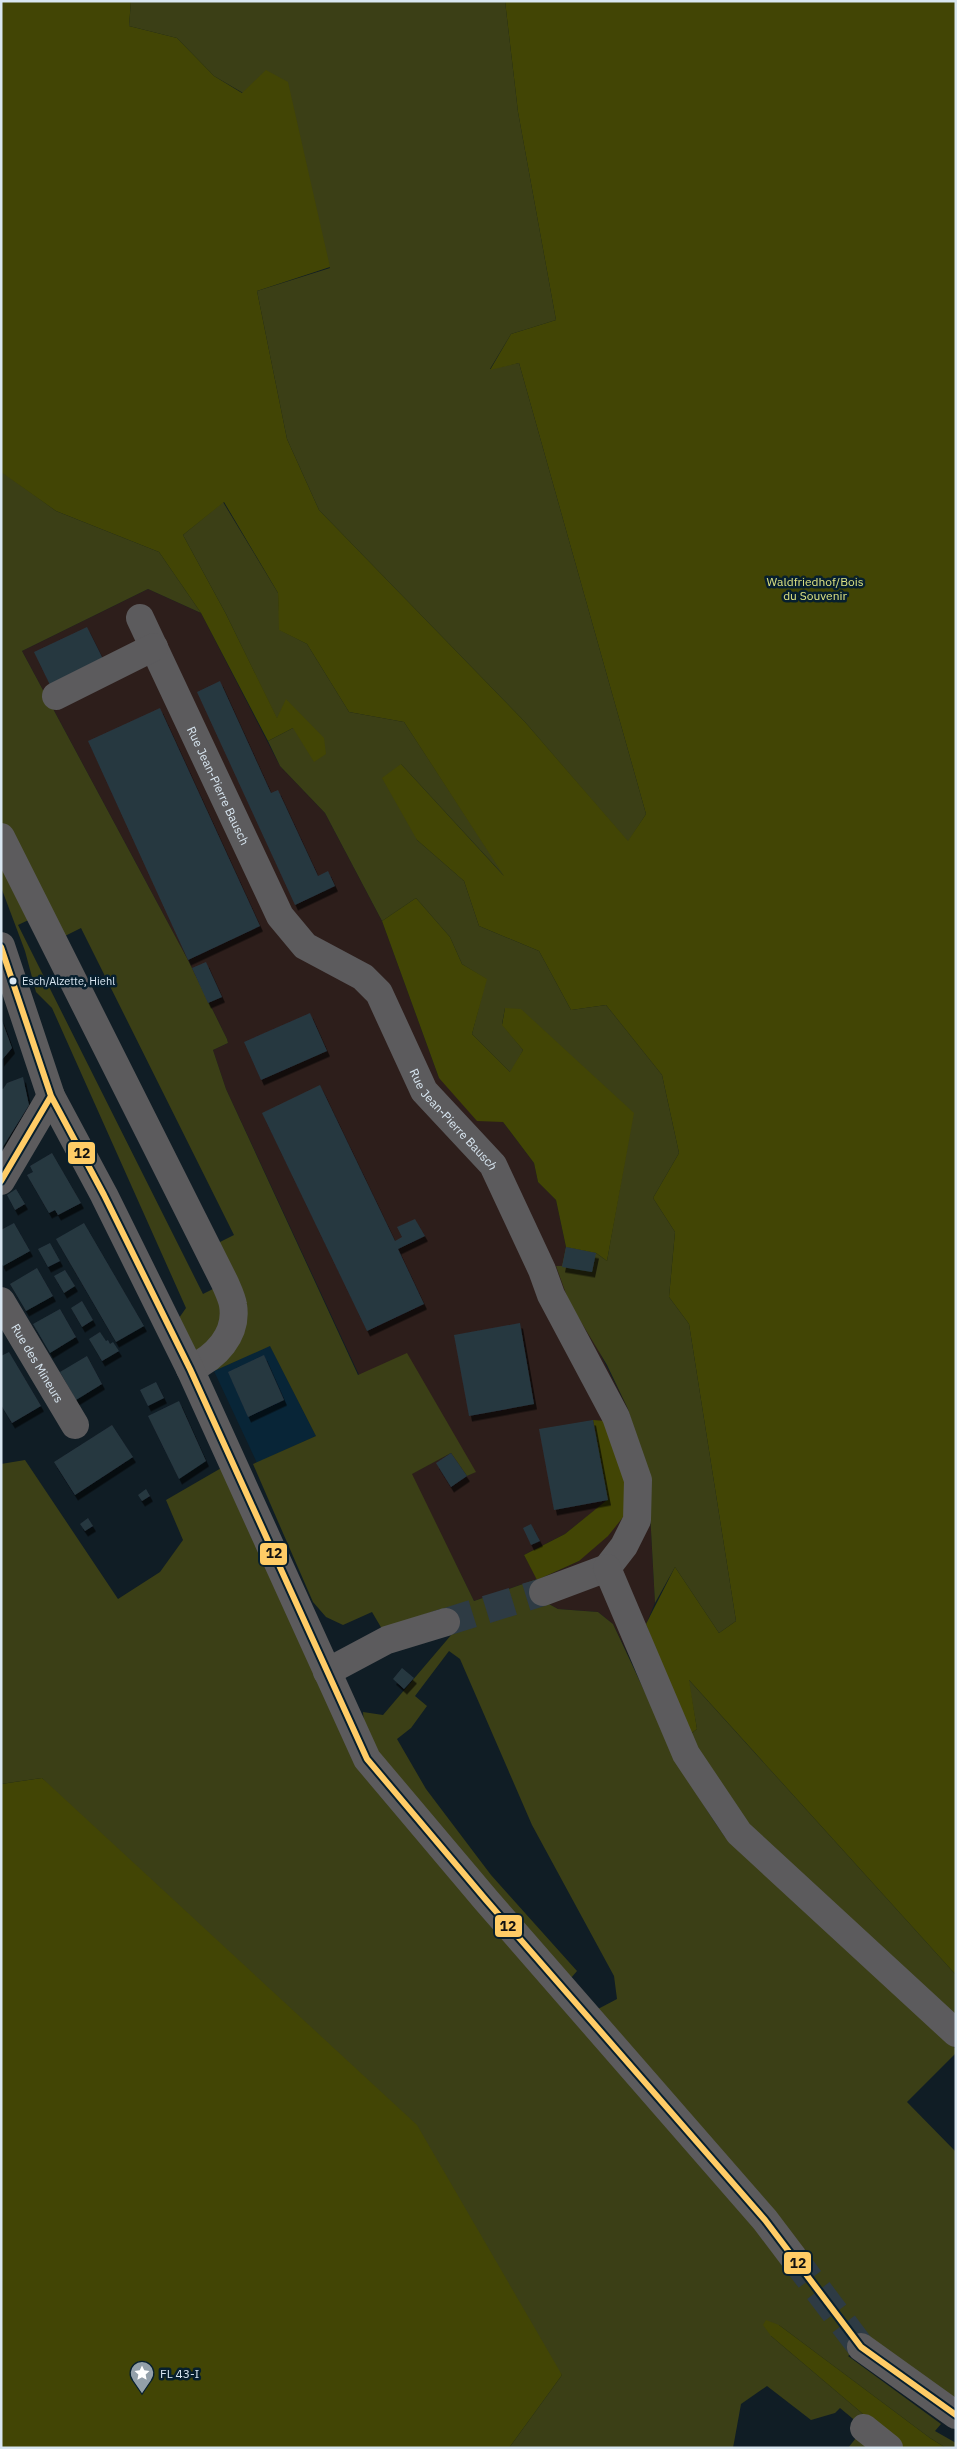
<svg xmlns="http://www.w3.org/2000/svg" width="957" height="2449" font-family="'IBM Plex Sans',sans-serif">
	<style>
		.built { fill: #082537 }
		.industrial { fill: #2d1e1b }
		.green { fill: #3b3f16; fill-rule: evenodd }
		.forest { fill: #424505 }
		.building { fill: #283740; filter: url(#shadow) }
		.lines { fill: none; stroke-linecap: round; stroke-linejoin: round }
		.minor-tunnel { stroke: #2e3b44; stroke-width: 28; stroke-dasharray: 28 14; stroke-linecap: butt }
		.minor { stroke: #5c5b5d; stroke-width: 28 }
		.bus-1-casing { stroke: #071f2e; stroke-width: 10 }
		.bus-1 { stroke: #fc6; stroke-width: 6 }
		.bus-dot { fill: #d9e7f2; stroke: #071f2e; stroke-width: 2 }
		.labels { text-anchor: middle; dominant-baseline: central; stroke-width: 5; stroke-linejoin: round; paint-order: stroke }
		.bus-label { font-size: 11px; fill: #d9e7f2; stroke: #071f2e; text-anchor: start }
		.park-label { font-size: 12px; fill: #dde283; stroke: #071f2e }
		.street-label { font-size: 12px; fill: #d9e7f2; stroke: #071f2e }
		.poi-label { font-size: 12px; fill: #d9e7f2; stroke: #071f2e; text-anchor: start }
		.line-badge { stroke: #071f2e; stroke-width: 2 }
		.pale-badge-label { font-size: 14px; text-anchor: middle; font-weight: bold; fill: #111 }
	</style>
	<defs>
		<filter id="shadow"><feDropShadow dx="3" dy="5.5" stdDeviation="0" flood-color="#0009"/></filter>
	</defs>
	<rect width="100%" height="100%" fill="#101d25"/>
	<!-- built -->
	<path class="built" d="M270,1345L316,1436L257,1463L214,1371Z"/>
	<!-- industrial -->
	<path class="industrial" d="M148,589L201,613L280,766L325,813L382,921L439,1078L503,1122L534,1163L538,1182L556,1200L566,1247L562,1267L556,1266L628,1409L648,1476L655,1603L646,1624L657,1659L634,1666L613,1624L598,1612L558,1609L549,1604L537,1580L579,1561L608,1500L565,1534L524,1555L537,1579L474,1601L411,1474L451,1453L467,1476L475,1472L359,1375L226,1089L213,1050L228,1043L227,1039L188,960L22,651Z"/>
	<!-- green -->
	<path class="green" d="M131,1H505L518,112L556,320L511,334L490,369L519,363L646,814L628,842L525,722L319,510L287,439L257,291L330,268L243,93L214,76L177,38L129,26Z
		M1,471L56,511L159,552L201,613L148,589L22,651L188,960L227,1039L228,1043L213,1050L226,1089L358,1375L407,1353L476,1472L467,1476L451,1453L412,1474L474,1601L537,1579L549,1604L558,1609L598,1612L613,1624C648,1697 678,1771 725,1837L956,2049V2053L907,2102L956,2152V2400L871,2340L848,2356L941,2424L935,2431L956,2443V2448H946L930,2438L779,2325L771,2336L903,2448H848L864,2428L840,2408L835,2413L811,2420L767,2386L741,2404L733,2448H509L562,2375L42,1778L1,1784V1464L25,1460L118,1599L160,1572L183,1540L166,1500L223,1467L367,1759L363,1712L383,1715L452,1634L440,1609L382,1629L372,1612L343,1625L326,1617L313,1602L253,1464L316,1436L270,1346L214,1371L204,1349L195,1351L179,1318L186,1308L52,1008L36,992L25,951L1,887ZM41,914L55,941L81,928L234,1235L208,1248L225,1283L203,1294L18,925ZM449,1651L460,1659L532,1825L614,1976L617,1999L598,2009L571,1978L577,1971L491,1875L426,1789L397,1739L411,1728L427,1706L415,1696Z
		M223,502L278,593L280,630L307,644L349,712L404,722L507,879L401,764L417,840L464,881L479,926L539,951L571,1010L606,1005L662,1075L679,1153L653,1198L675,1232L669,1297L689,1324L736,1621L719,1633L675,1567L655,1603L648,1476L628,1409L607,1365L569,1302L556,1266H562L566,1247L596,1253L607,1261L633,1113L505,1008L502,1024L523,1050L511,1073L472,1034L486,979L462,964L450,937L416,898L382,921L325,813L280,766L268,741L293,728L287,700L277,719L226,614L183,535Z
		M688,1679L956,1975V2018L746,1826L688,1736L697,1729Z"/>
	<!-- forest -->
	<path class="forest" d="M1,1H131L129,26L177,38L214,76L242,93L266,70L288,82L330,267L257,291L287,439L319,510L525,722L628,841L646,814L519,363L490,370L511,334L556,320L518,112L505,1H956V1975L689,1680L697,1729L688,1736L646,1624L675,1567L719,1633L736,1621L689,1324L669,1297L675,1232L653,1198L679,1153L662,1075L606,1005L571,1010L539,951L479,926L464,881L417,840L382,778L401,764L504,876L404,722L349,712L307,644L279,630L278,593L224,502L183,535L226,614L277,718L286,699L324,738L326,754L314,762L293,728L268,741L201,613L159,552L56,511L1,472Z
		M416,898L450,937L462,964L487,979L472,1034L510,1072L523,1050L502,1025L505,1008L521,1009L634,1113L607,1261L596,1253L566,1247L556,1200L538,1182L534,1163L503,1122L477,1121L439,1078L382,921Z
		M593,1420L606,1421L628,1485L624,1516L608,1536L579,1561L537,1580L524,1555L565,1534L607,1500Z
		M42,1778L417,2125L562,2375L509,2448H1V1784Z
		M766,2320L779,2325L930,2438L946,2448H903L771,2336L763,2325Z"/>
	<!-- building -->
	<path class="building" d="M87,627L103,659L50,685L34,652Z
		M220,681L271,793L278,790L318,876L328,871L335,886L295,905L197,692Z
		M160,708L260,926L188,960L88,741Z
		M206,962L222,997L208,1003L192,968Z
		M310,1013L327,1051L261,1080L244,1042Z
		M1,1018L12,1048L1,1061Z
		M23,1077L29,1105L1,1150V1088L3,1089L7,1083Z
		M320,1085L395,1241L402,1237L397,1227L415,1219L425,1236L398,1249L424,1304L367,1331L262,1113Z
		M52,1153L81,1203L58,1215L55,1210L49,1213L27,1175L33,1172L30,1166Z
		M16,1189L25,1204L15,1210L7,1195Z
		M14,1223L30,1251L3,1266L1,1263V1230Z
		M84,1223L144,1326L116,1342L56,1239Z
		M50,1243L60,1261L48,1267L38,1249Z
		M566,1247L596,1253L592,1272L562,1267Z
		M37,1268L53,1296L26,1311L10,1284Z
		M65,1270L75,1286L64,1293L54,1276Z
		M82,1301L93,1320L82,1327L71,1308Z
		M60,1309L76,1337L50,1353L33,1324Z
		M520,1323L534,1404L469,1416L454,1335Z
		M100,1332L106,1341L108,1340L110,1344L113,1342L119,1351L102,1361L89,1339Z
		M9,1352L41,1406L12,1423L1,1405V1356Z
		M264,1355L284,1400L248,1417L228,1372Z
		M87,1356L102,1384L76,1400L60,1372Z
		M156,1382L164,1398L148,1406L140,1390Z
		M179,1401L206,1461L179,1479L148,1416Z
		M593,1420L608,1500L554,1510L539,1429Z
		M112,1425L133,1457L75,1495L54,1462Z
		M451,1453L467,1476L451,1487L436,1463Z
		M146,1489L150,1496L142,1501L138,1495Z
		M88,1518L93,1526L85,1531L80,1524Z
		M531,1524L540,1541L531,1545L523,1528Z
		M402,1668L414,1678L404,1689L393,1679Z"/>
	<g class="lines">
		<!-- minor-tunnel -->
		<path class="minor-tunnel" d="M446,1622L543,1592
			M793,2257L861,2347"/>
		<!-- minor -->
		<g class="minor">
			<path id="s1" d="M140,618L280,916L305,946L363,977L379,993L424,1091L493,1165L542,1270L551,1295L616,1417L638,1480L637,1520L624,1546L607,1568L543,1592"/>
			<path d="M56,696L154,647"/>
			<path d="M1,837L225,1283C228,1290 232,1298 233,1305C238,1335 215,1358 190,1369"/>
			<path d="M1,946L51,1096L104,1195L190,1369L367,1759L486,1900L765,2220L793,2257"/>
			<path d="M1,1181L51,1096"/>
			<path id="s2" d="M1,1301L75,1425"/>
			<path d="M607,1568L686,1754L739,1833L956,2033"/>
			<path d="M327,1672L387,1640L446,1622"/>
			<path d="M861,2347L956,2415"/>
			<path d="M864,2428L889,2448"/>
		</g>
		<!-- bus-1 casing -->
		<g class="bus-1-casing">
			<path id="bus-1" d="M1,947L51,1096L104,1195L190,1369L367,1759L486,1900L765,2220L861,2347L956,2415
				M1,1181L51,1096"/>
		</g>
		<!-- bus-1 -->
		<use href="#bus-1" class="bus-1"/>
	</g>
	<!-- icons -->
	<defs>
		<g id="sight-pin" transform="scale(1.25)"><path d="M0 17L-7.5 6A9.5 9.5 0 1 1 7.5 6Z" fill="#93a0aa" stroke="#071f2e"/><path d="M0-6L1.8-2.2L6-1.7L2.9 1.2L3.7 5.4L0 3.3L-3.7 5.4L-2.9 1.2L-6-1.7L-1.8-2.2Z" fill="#fff"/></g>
	</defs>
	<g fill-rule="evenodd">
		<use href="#sight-pin" x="142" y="2373"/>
	</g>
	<!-- markers -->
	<circle class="bus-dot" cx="13" cy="981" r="4.5"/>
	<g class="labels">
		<!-- bus labels -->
		<g class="bus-label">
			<text x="22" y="981">Esch/Alzette, Hiehl</text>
		</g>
		<!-- park labels -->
		<g class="park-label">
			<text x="815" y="581">Waldfriedhof/Bois<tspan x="815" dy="14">du Souvenir</tspan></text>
		</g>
		<!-- street labels -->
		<g class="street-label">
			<text stroke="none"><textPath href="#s1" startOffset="185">Rue Jean-Pierre Bausch</textPath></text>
			<text stroke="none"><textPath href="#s1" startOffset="605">Rue Jean-Pierre Bausch</textPath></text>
			<text stroke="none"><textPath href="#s2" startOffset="72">Rue des Mineurs</textPath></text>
		</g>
		<!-- poi labels -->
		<g class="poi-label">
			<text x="160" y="2373">FL 43-I</text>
		</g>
	</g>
	<g class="line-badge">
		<rect x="67" y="1141" width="29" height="24" rx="5" fill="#fc6"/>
		<rect x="259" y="1542" width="29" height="24" rx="5" fill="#fc6"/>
		<rect x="494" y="1914" width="29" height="24" rx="5" fill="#fc6"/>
		<rect x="783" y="2251" width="29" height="24" rx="5" fill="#fc6"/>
	</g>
	<g class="pale-badge-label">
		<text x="82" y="1158">12</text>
		<text x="274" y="1558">12</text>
		<text x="508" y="1931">12</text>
		<text x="798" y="2268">12</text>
	</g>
	<!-- border -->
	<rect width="957" height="2449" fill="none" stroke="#d9e7f2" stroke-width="5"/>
</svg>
